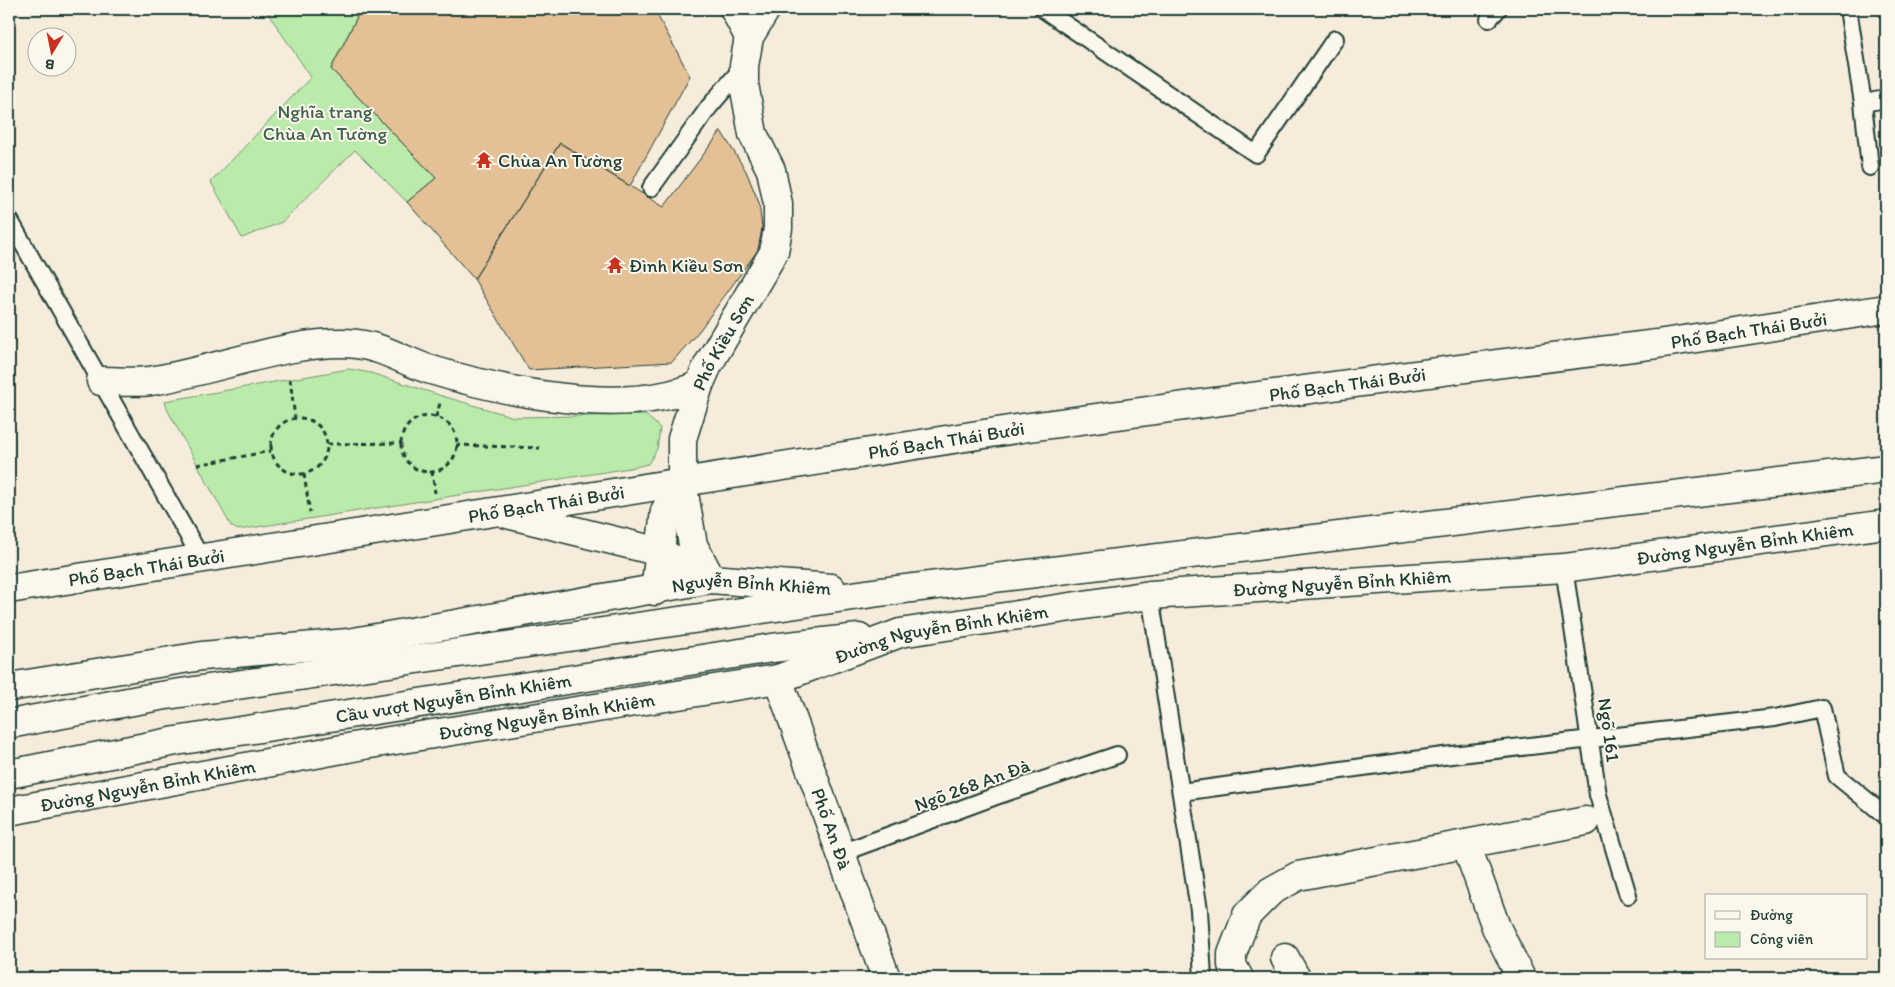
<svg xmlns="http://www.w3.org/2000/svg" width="1895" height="987" font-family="Itim,sans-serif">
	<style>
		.green { fill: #bbebaa; stroke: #6d946f }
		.building { fill: #e3c095; stroke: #1f3d34 }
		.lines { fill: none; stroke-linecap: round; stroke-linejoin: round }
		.service-casing { stroke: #1f3d34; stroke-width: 20 }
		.minor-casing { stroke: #1f3d34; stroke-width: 31 }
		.trunk-casing { stroke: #1f3d34; stroke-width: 31 }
		.path { stroke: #1f3d34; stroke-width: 3; stroke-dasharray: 5 4; stroke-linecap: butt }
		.service { stroke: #fbf7ec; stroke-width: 16 }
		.minor { stroke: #fbf7ec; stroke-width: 28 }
		.trunk { stroke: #fbf7ec; stroke-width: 28 }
		.labels { text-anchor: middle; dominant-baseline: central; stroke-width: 4; stroke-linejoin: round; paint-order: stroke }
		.park-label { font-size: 19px; fill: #3e604c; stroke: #fbf7ec }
		.poi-label { font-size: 19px; fill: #1f3d34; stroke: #fbf7ec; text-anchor: start }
		.street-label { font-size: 19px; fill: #1f3d34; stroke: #fbf7ec }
	</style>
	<rect width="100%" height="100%" fill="#f6ecdb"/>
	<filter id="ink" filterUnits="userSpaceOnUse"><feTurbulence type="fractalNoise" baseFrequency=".02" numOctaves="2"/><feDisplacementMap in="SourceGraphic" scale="10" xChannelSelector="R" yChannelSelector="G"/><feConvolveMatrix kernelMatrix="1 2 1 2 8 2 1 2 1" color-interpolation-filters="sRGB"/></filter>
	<g filter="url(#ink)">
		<!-- green -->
		<path class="green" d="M265,9H361L331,69L436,178L407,202L355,150L282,222L242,238L211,182L311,77Z
			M349,369L371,373L442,396L514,417L646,415L660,428L657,449L648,464L630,468L238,530L231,526L168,411L165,401Z"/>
		<!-- building -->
		<path class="building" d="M361,9H654L690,76L630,186L560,143L474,279L407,202L436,178L331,69Z
			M721,131L746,171L759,203L762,228L758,250L699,331L672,362L529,370L474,279L560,143L664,207Z"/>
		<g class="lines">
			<!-- service casing -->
			<g class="service-casing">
				<path id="service" d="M1043,9L1256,154L1335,39
					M1848,9L1863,103
					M1489,19L1498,9
					M1870,167L1863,103L1886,99
					M651,188L709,107L744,66
					M9,219L201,558
					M1564,568L1598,795L1628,895
					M1150,595L1199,910L1203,978
					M1181,792L1443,756L1775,718L1822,708L1837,776L1886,816
					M841,853L996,796L1117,755"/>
			</g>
			<!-- minor casing -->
			<g class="minor-casing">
				<g id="minor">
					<path d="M734,9L749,37"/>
					<path d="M101,381C117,381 134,383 150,381C213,372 296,337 357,344C383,347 404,361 428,369C503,392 626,418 699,385"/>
					<path d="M507,514L660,552L711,579"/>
					<path id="s1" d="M711,579L693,545L682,482V439L699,385L708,365L774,252L778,228V204L771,170L753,134L744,84V66L749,37L766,9"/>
					<path id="s2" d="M9,589L1022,428L1496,364L1657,344L1886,309"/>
					<path d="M655,591L665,511L682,482"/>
					<path id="s3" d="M778,679L886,978"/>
					<path d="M1466,844L1496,927L1521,978"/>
					<path d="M1285,958L1296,978"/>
					<path d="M1239,978L1232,965V954L1247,915L1271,891L1298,876L1586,821"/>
				</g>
			</g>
			<!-- trunk casing -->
			<g class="trunk-casing">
				<g id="trunk">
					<path id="s4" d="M9,687L202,656L348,643L711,579L831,588"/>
					<path d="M9,724L160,696L880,592L1886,469"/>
					<path id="s5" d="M9,774L176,741L772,648L859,638"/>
					<path id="s6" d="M9,811L364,745L778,679L900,633L1150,595L1564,568L1886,524"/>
				</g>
			</g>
			<!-- path -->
			<path class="path" d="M290,379L295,418
				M401 444a28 28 0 1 1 56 0a28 28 0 1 1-56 0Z
				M436,417L440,403
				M271 446a28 28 0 1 1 56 0a28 28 0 1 1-56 0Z
				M327,444L400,443
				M456,445L540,448
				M197,465L271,451
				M432,471L435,493
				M304,474L310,513"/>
			<!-- service -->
			<use href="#service" class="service"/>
			<!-- minor -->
			<use href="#minor" class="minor"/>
			<!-- trunk -->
			<use href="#trunk" class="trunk"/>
		</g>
	</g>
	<!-- icons -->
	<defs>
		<g id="temple-bare" transform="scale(1.35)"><path d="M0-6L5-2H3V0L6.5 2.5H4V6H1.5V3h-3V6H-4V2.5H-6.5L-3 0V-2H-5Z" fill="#c8321e" stroke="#fbf7ec" stroke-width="2.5" paint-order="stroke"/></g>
	</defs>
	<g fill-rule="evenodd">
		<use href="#temple-bare" x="484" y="160"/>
		<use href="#temple-bare" x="615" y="265"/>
	</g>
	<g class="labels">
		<!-- park labels -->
		<g class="park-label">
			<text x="325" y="111">Nghĩa trang<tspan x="325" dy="22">Chùa An Tường</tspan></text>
		</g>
		<!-- poi labels -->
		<g class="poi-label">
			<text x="498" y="160">Chùa An Tường</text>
			<text x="629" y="265">Đình Kiều Sơn</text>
		</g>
		<!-- street labels -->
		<g class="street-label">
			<text stroke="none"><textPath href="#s2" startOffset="1759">Phố Bạch Thái Bưởi</textPath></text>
			<text stroke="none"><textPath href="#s1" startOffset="251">Phố Kiều Sơn</textPath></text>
			<text stroke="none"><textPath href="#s2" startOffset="1354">Phố Bạch Thái Bưởi</textPath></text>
			<text stroke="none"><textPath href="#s2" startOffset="949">Phố Bạch Thái Bưởi</textPath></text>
			<text stroke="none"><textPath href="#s2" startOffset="544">Phố Bạch Thái Bưởi</textPath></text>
			<text stroke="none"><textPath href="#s6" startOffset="1761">Đường Nguyễn Bỉnh Khiêm</textPath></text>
			<text stroke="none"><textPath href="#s2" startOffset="139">Phố Bạch Thái Bưởi</textPath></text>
			<text stroke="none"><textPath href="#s6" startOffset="1356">Đường Nguyễn Bỉnh Khiêm</textPath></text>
			<text stroke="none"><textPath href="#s4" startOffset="751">Nguyễn Bỉnh Khiêm</textPath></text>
			<text stroke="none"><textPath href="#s6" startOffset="951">Đường Nguyễn Bỉnh Khiêm</textPath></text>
			<text stroke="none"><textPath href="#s5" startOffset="451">Cầu vượt Nguyễn Bỉnh Khiêm</textPath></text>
			<text stroke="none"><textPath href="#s6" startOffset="546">Đường Nguyễn Bỉnh Khiêm</textPath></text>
			<text transform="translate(1609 730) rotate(82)">Ngõ 161</text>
			<text stroke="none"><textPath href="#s6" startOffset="141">Đường Nguyễn Bỉnh Khiêm</textPath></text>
			<text transform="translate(972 785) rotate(-20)">Ngõ 268 An Đà</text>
			<text stroke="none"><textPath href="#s3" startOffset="159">Phố An Đà</textPath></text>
		</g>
	</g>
	<!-- margin -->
	<rect width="1895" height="987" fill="none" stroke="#fbf7ec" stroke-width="30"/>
	<rect x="15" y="15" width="1865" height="957" fill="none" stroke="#1f3d34" stroke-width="2" filter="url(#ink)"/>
	<!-- legend -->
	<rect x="1705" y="894" width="162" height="65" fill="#fbf7ec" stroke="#a3ada2"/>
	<rect x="1715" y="911" width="25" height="8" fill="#fbf7ec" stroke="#a3ada2"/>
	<text x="1750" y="920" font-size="15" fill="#1f3d34">Đường</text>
	<rect x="1715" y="932" width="25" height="15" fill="#bbebaa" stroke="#a3ada2"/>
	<text x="1750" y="944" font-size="15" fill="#1f3d34">Công viên</text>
	<!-- north arrow -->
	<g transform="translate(52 52) rotate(190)"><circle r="24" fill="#fbf7ec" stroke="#a3ada2"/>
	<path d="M0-4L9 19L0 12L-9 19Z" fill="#c8321e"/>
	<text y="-8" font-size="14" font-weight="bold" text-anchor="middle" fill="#1f3d34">B</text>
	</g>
</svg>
